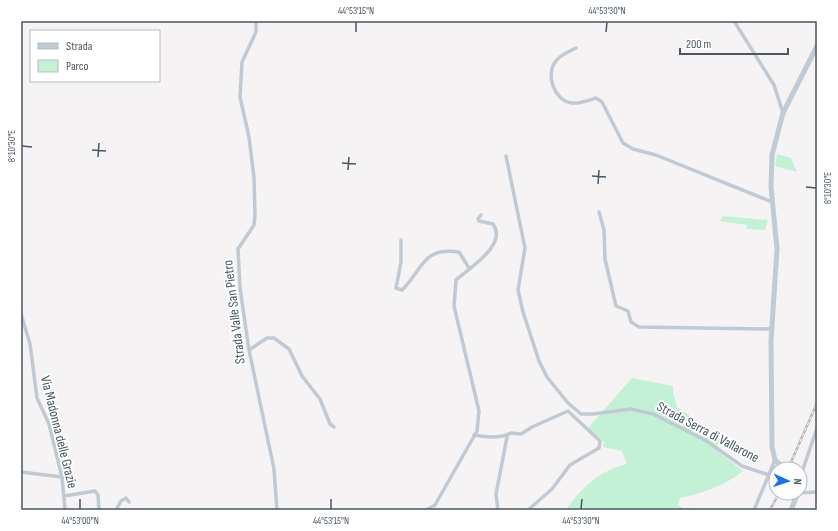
<svg xmlns="http://www.w3.org/2000/svg" width="838" height="531" font-family="'Sofia Sans Condensed',sans-serif">
	<style>
		.green { fill: #c3f1d5 }
		.lines { fill: none; stroke-linecap: round; stroke-linejoin: round }
		.street { stroke: #c1cad2; stroke-width: 3.5 }
		.secondary { stroke: #c1cbd6; stroke-width: 5 }
		.rail-casing { stroke: #b5b8bd; stroke-width: 2.5 }
		.rail { stroke: #fff; stroke-width: 1; stroke-dasharray: 3; stroke-linecap: butt }
		.ticks { fill: none; stroke: #4a5661; stroke-width: 1.5 }
		.labels { text-anchor: middle; dominant-baseline: central; stroke-width: 3.5; stroke-linejoin: round; paint-order: stroke }
		.street-label { font-size: 14px; fill: #4a5661; stroke: #fff }
		.neatline { fill: none; stroke: #4a5661; stroke-width: 1.5 }
		.ticks-label { font-size: 10px; text-anchor: middle; fill: #4a5661 }
	</style>
	<rect width="100%" height="100%" fill="#f5f3f3"/>
	<!-- green -->
	<path class="green" d="M777,154L791,158L797,172L775,166Z
		M723,216L768,220L765,230L746,229L747,225L720,221Z
		M632,378L673,386V393L677,407L703,425L721,440L715,449L743,471C725,486 703,493 680,498L678,505L684,509L695,508L697,510H566C581,488 600,470 627,464L622,451L603,447L604,442L588,428Z"/>
	<g class="lines">
		<!-- street -->
		<path class="street" d="M256,21V32L242,62L240,97L249,137L254,178L255,215L254,225L238,249L240,288L249,350L274,469L277,510
			M734,21L774,85L783,113
			M576,48C569,52 561,54 556,61C545,74 554,101 572,103C580,104 589,100 596,98L602,102L623,143L633,149L656,155L772,202
			M506,156L525,248L518,290L523,312L539,361L547,377L568,403L581,414H593L631,409L653,414L705,440L742,466L769,475
			M599,212L604,230L605,259L616,306L628,311L631,322L639,327L772,329
			M401,240V262L396,288L402,290C424,268 422,247 459,252L469,268
			M21,314L30,344L37,398L49,424L62,477L65,510
			M249,350L267,338H274L289,349L302,376L320,399L330,424L334,427
			M474,435C485,437 501,439 511,433L521,434L532,427L568,411L600,441L599,448L570,465L552,489L528,510
			M21,472L62,477
			M771,473L776,467H781
			M800,478L817,428
			M798,493L817,492
			M64,496L95,491L98,495L99,510
			M116,510L121,501L126,498L129,502
			M426,510L435,505L477,431L479,411L454,306L456,280C469,268 508,245 493,224L479,221L478,219L481,215
			M498,510L496,494L507,437
			M754,510L775,460"/>
		<!-- secondary -->
		<path class="secondary" d="M785,469L775,460L772,447L771,341L777,249L771,187L772,155L783,113L817,46
			M800,480V490
			M791,510L798,493"/>
		<!-- rail casing -->
		<g class="rail-casing">
			<path id="rail" d="M788,469L817,403
				M770,510L779,493"/>
		</g>
		<!-- rail -->
		<use href="#rail" class="rail"/>
	</g>
	<!-- ticks -->
	<path class="ticks" d="M356,32V22M606,32L607,22M22,146L32,147M92,150L106,151M98,157L99,143M342,163L356,164M348,170L349,157M592,176L606,177M598,184L599,170M806,187L816,188M80,509V499M331,509V499M581,509L582,499"/>
	<g class="labels">
		<!-- street labels -->
		<g class="street-label">
			<text transform="translate(234 312) rotate(-97)">Strada Valle San Pietro</text>
			<text transform="translate(59 432) rotate(76)">Via Madonna delle Grazie</text>
			<text transform="translate(708 432) rotate(28)">Strada Serra di Vallarone</text>
		</g>
	</g>
	<!-- border -->
	<rect width="838" height="531" fill="none" stroke="#ffffff" stroke-width="44"/>
	<!-- legend -->
	<rect x="30" y="30" width="130" height="52" fill="#ffffff" stroke="#b7bbc0"/>
	<rect x="38" y="43" width="20" height="6" fill="#c1cbd6" stroke="#b7bbc0"/>
	<text x="66" y="50" font-size="12" fill="#4a5661">Strada</text>
	<rect x="38" y="60" width="20" height="12" fill="#c3f1d5" stroke="#b7bbc0"/>
	<text x="66" y="70" font-size="12" fill="#4a5661">Parco</text>
	<!-- north arrow -->
	<g transform="translate(788 481) rotate(93)"><circle r="19" fill="#ffffff" stroke="#b7bbc0"/>
	<path d="M0-3L7 15L0 10L-7 15Z" fill="#1a73e8"/>
	<text y="-6" font-size="11" font-weight="bold" text-anchor="middle" fill="#4a5661">N</text>
	</g>
	<!-- scale -->
	<path d="M680 48v6h108v-6" fill="none" stroke="#4a5661" stroke-width="2"/>
	<text x="686" y="48" font-size="12" fill="#4a5661" stroke="#ffffff" stroke-width="3" paint-order="stroke">200 m</text>
	<rect x="22" y="22" width="794" height="487" class="neatline"/>
	<g class="ticks-label">
		<text x="356" y="14">44°53'15"N</text>
		<text x="607" y="14">44°53'30"N</text>
		<text transform="translate(11 146) rotate(-90)" y="4">8°10'30"E</text>
		<text transform="translate(827 188) rotate(-90)" y="4">8°10'30"E</text>
		<text x="80" y="524">44°53'00"N</text>
		<text x="331" y="524">44°53'15"N</text>
		<text x="581" y="524">44°53'30"N</text>
	</g>
</svg>
